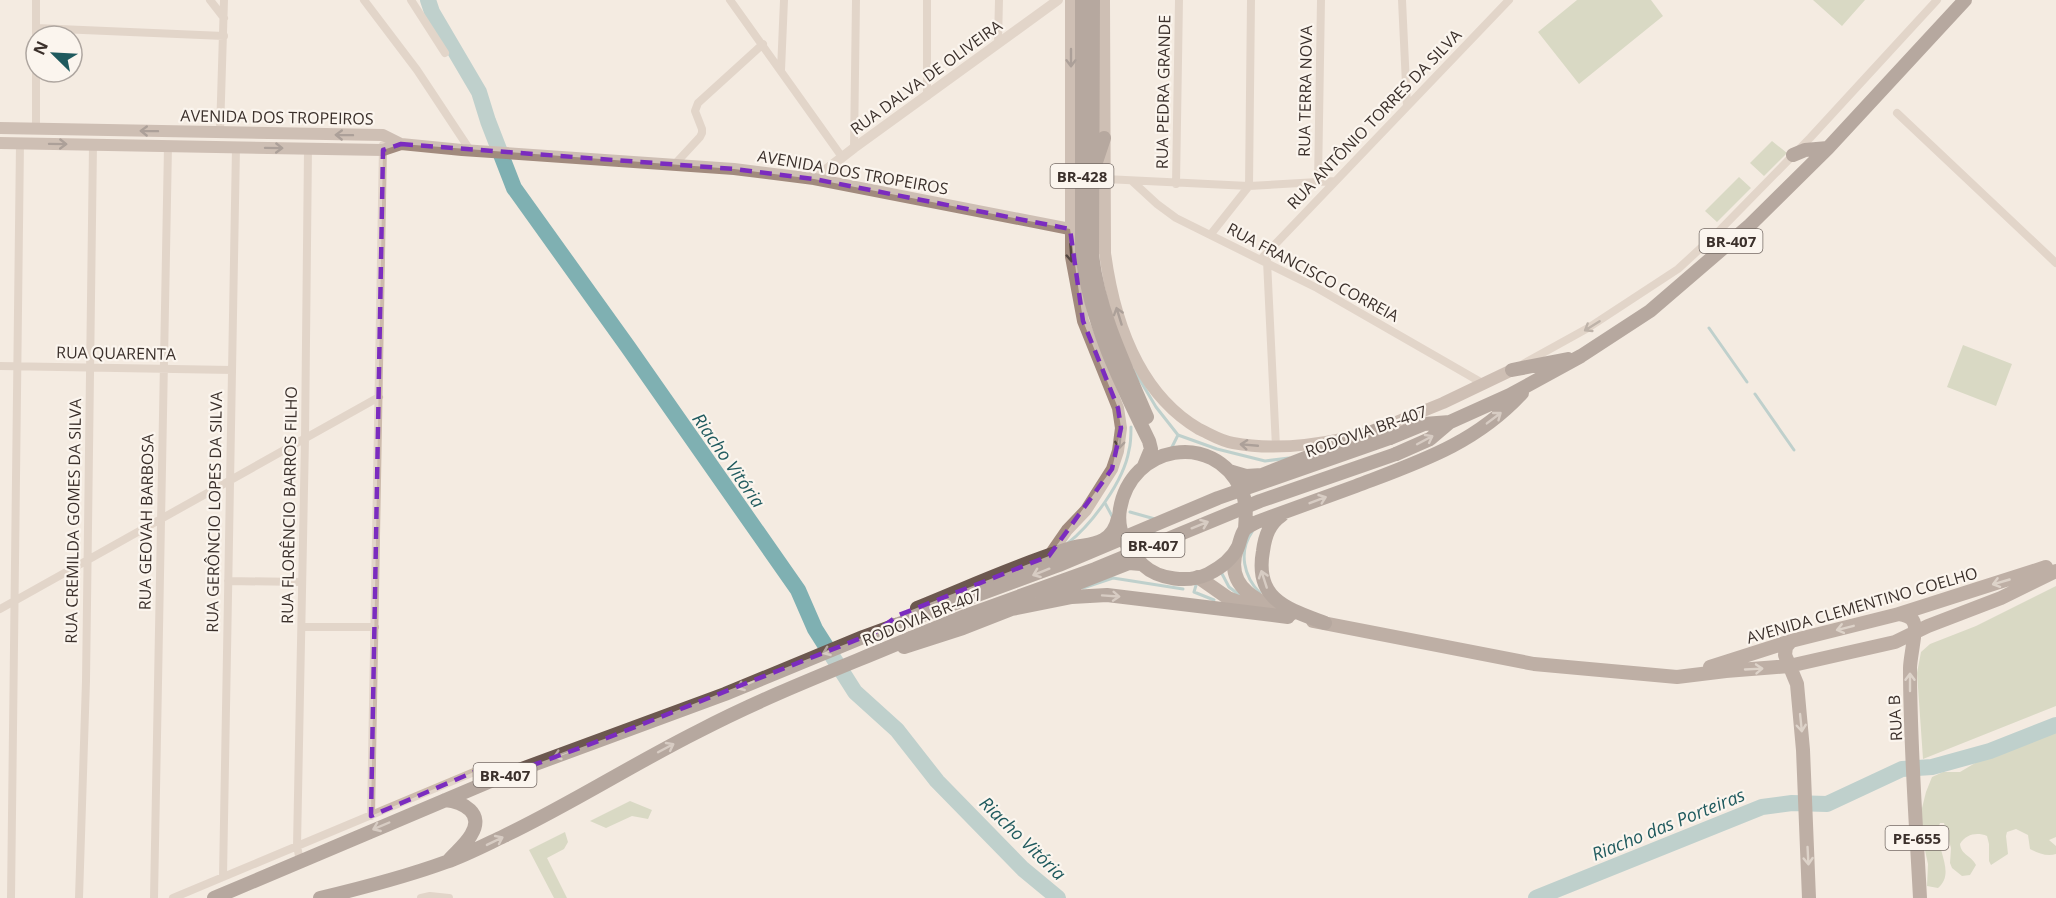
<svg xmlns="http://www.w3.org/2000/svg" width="2056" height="898" font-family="'Open Sans',sans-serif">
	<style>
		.green { fill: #b8c4a0 }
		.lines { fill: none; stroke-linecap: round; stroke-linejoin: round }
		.stream { stroke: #7fb0b2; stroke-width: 3 }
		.river { stroke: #7fb0b2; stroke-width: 16 }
		.minor { stroke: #cdbbac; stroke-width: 8 }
		.tertiary { stroke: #cdbbac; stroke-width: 10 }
		.secondary { stroke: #a18a7d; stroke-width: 12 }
		.primary { stroke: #7d675c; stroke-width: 14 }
		.trunk { stroke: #6c584f; stroke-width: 14 }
		.trunk-bridge { stroke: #6c584f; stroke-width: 14 }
		.oneway { stroke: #544640 }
		.oneway2 { stroke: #7d6f65 }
		.oneway3 { stroke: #b4a69e }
		.oneway4 { stroke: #c2b5ac }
		.marked { fill: none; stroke: #7b2cbf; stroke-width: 4.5; stroke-dasharray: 12 8; stroke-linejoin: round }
		.labels { text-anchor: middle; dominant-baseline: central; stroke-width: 4.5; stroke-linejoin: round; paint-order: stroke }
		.shield { fill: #fbf5ee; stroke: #756b66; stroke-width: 1.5 }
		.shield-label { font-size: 15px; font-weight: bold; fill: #3b302b }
		.street-label { font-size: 16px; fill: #3b302b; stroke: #fbf5ee }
		.water-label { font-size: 18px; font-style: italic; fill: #1f5a5e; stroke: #fbf5ee }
	</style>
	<rect width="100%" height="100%" fill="#f4ebe1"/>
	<!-- green -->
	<path class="green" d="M1577,0H1651L1663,16L1579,84L1538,32Z
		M1813,0H1865L1842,26Z
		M1772,141L1787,153L1764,176L1750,163Z
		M1739,177L1751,188L1717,222L1705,211Z
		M1963,345L2012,364L1996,406L1947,387Z
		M2056,586V706L1923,759L1917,673L1921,652L1930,644L1976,626Z
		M2056,731V837L2049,840L2056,846V854C2047,857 2038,853 2030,849L2028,835L2016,829L2007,832L2006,836L2008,854L1991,865L1989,861V844L1987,836C1977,832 1966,834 1960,844C1961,855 1972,856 1976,865L1970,875L1962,876L1952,868L1950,863L1951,848L1944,823H1940C1931,844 1958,871 1938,888L1927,886L1928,864L1921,832V812L1926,792L1932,777L1943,772H1960L1997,750Z
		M630,801L652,810L648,819L632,816L606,828L590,821Z
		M565,832L568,842L564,849L547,858L567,898H554L529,850Z"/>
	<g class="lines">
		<!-- stream -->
		<path class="stream" d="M1709,328L1747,382
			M1134,370L1156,407L1178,435L1217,449L1265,461L1289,458
			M1755,394L1794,450
			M1171,449L1178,435
			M1105,503L1113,518
			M1130,512L1155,519
			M1252,532C1238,552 1244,577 1260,593
			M1068,543C1092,524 1124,481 1129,450C1131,443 1131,435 1131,427
			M1138,543L1154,532
			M1220,570L1229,587L1242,597
			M1197,582L1194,592L1214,600
			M1083,588L1113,578L1183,589"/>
		<!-- river -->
		<path class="river" d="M428,0L432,12L479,92L488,121L514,188L628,347L798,590L815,629L855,692L897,730L937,781L1023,869L1058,898
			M1536,898L1762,807L1792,803L1827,804L1902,769L1932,767L1990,751L2056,725"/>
		<!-- minor -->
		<path class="minor" d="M210,0L224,18
			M364,0L417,70L470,150
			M411,0L445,53
			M730,0L842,157
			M1402,0L1407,106
			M36,28L224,36
			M36,36V0
			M998,42L999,0
			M781,70L784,0
			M927,96V0
			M1897,113L2056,263
			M36,128V72
			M220,132L224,0
			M854,148L856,0
			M675,164L700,137L702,133V129L695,111L698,103L763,44
			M1105,179L1249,186L1335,181
			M1132,181L1157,204L1176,218L1317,288L1484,384
			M1318,182L1321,0
			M1176,184L1179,0
			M1211,234L1249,186L1251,0
			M1261,259L1509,0
			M1267,261L1276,447
			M1523,364L1588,328L1678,269L1716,234L1810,138L1937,0
			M0,366L232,370
			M228,581L302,582
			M0,609L379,397
			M302,627H375
			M371,816L383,145
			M300,861L297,846L305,439L308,149
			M223,877L236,147
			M11,898L20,143
			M79,898L86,681L93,145
			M154,898L168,146
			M173,898L474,772L499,777
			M421,898L430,896L449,898"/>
		<!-- tertiary -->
		<path class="tertiary" d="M814,179L854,148L1058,0"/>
		<!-- secondary -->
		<path class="secondary" d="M1104,0L1105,253C1114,320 1138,393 1199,429C1210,434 1221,441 1233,443C1270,450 1309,446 1346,438
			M0,128L383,135L401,144
			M0,143L383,150L401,144L462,150L734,169L814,179L1070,229
			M1369,433L1443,403L1512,370
			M1049,556L1067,530L1086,510L1112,469L1118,451L1121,428L1118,408L1083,321L1071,257V0"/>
		<!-- primary -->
		<path class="primary" d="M1237,549C1223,588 1261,604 1291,614
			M1198,577L1228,598L1259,610
			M1899,614C1906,615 1912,617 1914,623C1917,629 1910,658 1910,668C1910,745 1916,822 1920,898
			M1313,621L1534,664L1677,677L1726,671L1789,666L1895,642L1928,626L2001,598L2056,571
			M1791,641L1786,647L1785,655L1797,684L1803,750L1809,898
			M1710,667L1791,641L1899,614L2046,567"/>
		<!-- trunk -->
		<path class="trunk" d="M1082,0V253C1090,321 1119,380 1149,441L1151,449L1144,466
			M1093,0L1092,255C1099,313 1124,363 1147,417
			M1793,155L1805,150L1828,148
			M1096,162L1104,138
			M1512,370L1568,359
			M1390,438L1424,424L1450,422
			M1396,454L1430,439L1450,422L1510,395L1581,356L1650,311L1750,225L1828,148L1965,0
			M1229,471L1246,476L1262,475L1377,430
			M1282,515C1269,524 1265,536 1263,551C1254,600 1288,609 1325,623
			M1245,529C1246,516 1247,502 1241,489C1213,430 1131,445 1120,509C1116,531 1128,551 1143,565C1159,580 1189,583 1208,574C1220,568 1232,559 1238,547C1240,542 1241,534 1245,529C1247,527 1253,524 1257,522C1290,510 1323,498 1356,486C1419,462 1475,444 1522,393
			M1045,596L1129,563L1141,564
			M917,608C967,588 1016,565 1068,549C1079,545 1093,546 1103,540C1112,535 1116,528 1118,518
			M1012,609L1072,597L1107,595L1288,617
			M904,647L963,628L1019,606
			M445,800C463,802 485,813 471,835C466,844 456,852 449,860
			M214,898L500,777L725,694L863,637L934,611
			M320,898C362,888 405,877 446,862C466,855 485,845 504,836C571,804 633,764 699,731C768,695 840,668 911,638"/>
		<!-- trunk-bridge -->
		<path class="trunk-bridge" d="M934,611L1059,565L1218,498L1390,438
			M911,638L965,616L1095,569L1260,501L1396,454"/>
	</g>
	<!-- one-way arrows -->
	<defs><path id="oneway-shaft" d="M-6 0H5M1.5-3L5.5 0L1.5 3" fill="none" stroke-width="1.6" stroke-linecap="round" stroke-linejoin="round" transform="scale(1.5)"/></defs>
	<g class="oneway">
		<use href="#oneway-shaft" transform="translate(1071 58) rotate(90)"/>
		<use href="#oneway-shaft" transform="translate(149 131) rotate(-179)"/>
		<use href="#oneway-shaft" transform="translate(344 135) rotate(-179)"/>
		<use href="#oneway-shaft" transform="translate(58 144) rotate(1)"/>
		<use href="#oneway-shaft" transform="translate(274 148) rotate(1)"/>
		<use href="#oneway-shaft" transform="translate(1071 253) rotate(86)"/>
		<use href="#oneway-shaft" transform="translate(1119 316) rotate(-107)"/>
		<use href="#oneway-shaft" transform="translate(1120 440) rotate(96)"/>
		<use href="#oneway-shaft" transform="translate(1249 445) rotate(-175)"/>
	</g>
	<use class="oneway2" href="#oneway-shaft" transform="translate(1592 326) rotate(148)"/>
	<g class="oneway3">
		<use href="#oneway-shaft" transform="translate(1494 418) rotate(-37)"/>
		<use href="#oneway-shaft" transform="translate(1425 440) rotate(-28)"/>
		<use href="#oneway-shaft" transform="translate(1318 500) rotate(-21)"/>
		<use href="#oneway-shaft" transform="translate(1200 525) rotate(-22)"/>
		<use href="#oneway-shaft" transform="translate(1041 572) rotate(158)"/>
		<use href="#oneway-shaft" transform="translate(1264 579) rotate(-108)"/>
		<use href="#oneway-shaft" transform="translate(1111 596) rotate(4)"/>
		<use href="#oneway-shaft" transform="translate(831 650) rotate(158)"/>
		<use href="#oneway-shaft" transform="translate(745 685) rotate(157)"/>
		<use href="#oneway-shaft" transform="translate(666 748) rotate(-28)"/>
		<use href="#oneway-shaft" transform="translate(562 754) rotate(160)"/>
		<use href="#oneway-shaft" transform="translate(381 826) rotate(157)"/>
		<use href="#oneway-shaft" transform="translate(495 841) rotate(-26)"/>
	</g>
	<g class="oneway4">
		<use href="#oneway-shaft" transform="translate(2001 582) rotate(164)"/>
		<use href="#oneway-shaft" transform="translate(1845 628) rotate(166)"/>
		<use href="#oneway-shaft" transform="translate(1754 669) rotate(-3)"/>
		<use href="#oneway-shaft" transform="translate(1910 682) rotate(-90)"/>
		<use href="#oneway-shaft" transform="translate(1801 723) rotate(84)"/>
		<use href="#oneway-shaft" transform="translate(1808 856) rotate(87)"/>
	</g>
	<!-- marked area -->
	<path d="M0 0H2056V898H0ZM401,144L734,169L814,179L1070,229L1083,321L1118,408L1121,428L1112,469L1049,556L899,615L874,633L607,738L500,777L474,772L371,816L383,150Z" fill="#f4ebe1" fill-opacity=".55" fill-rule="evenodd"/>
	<path class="marked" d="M401,144L734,169L814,179L1070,229L1083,321L1118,408L1121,428L1112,469L1049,556L899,615L874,633L607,738L500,777L474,772L371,816L383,150Z"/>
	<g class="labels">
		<!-- shield labels -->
		<g class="shield">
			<rect x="1050.5" y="164" width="63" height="24" rx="4.5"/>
			<rect x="1699.5" y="229" width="63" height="24" rx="4.5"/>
			<rect x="1121.5" y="533" width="63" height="24" rx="4.5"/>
			<rect x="473.5" y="763" width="63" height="24" rx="4.5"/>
			<rect x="1885.5" y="826" width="63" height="24" rx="4.5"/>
		</g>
		<g class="shield-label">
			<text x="1082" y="176">BR-428</text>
			<text x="1731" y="241">BR-407</text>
			<text x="1153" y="545">BR-407</text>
			<text x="505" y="775">BR-407</text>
			<text x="1917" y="838">PE-655</text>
		</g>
		<!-- street labels -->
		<g class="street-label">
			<text transform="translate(926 77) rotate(-36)">RUA DALVA DE OLIVEIRA</text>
			<text transform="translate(1305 91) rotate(-89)">RUA TERRA NOVA</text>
			<text transform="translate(1163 92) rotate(-89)">RUA PEDRA GRANDE</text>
			<text transform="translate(277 117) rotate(1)">AVENIDA DOS TROPEIROS</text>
			<text transform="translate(1374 119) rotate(-46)">RUA ANTÔNIO TORRES DA SILVA</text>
			<text transform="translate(853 172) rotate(10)">AVENIDA DOS TROPEIROS</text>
			<text transform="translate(1313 272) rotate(28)">RUA FRANCISCO CORREIA</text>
			<text transform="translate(116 353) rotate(1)">RUA QUARENTA</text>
			<text transform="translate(1366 431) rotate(-19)">RODOVIA BR-407</text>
			<text transform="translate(289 505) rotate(-89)">RUA FLORÊNCIO BARROS FILHO</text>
			<text transform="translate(214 512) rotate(-89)">RUA GERÔNCIO LOPES DA SILVA</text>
			<text transform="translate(73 521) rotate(-89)">RUA CREMILDA GOMES DA SILVA</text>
			<text transform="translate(146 522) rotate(-89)">RUA GEOVAH BARBOSA</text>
			<text transform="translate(1862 605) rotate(-16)">AVENIDA CLEMENTINO COELHO</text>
			<text transform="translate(922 617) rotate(-22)">RODOVIA BR-407</text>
			<text transform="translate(1895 718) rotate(-93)">RUA B</text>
		</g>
		<!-- water labels -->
		<g class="water-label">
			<text transform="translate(729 460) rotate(55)">Riacho Vitória</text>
			<text transform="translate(1668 824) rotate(-22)">Riacho das Porteiras</text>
			<text transform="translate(1023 838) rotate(44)">Riacho Vitória</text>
		</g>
	</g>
	<!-- north arrow -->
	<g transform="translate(54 54) rotate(294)"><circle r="28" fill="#fbf5ee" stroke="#aea6a0" stroke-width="1.5"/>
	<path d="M0-4.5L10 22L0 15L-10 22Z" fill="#1f5a5e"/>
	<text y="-9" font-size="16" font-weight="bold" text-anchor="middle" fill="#3b302b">N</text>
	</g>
</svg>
